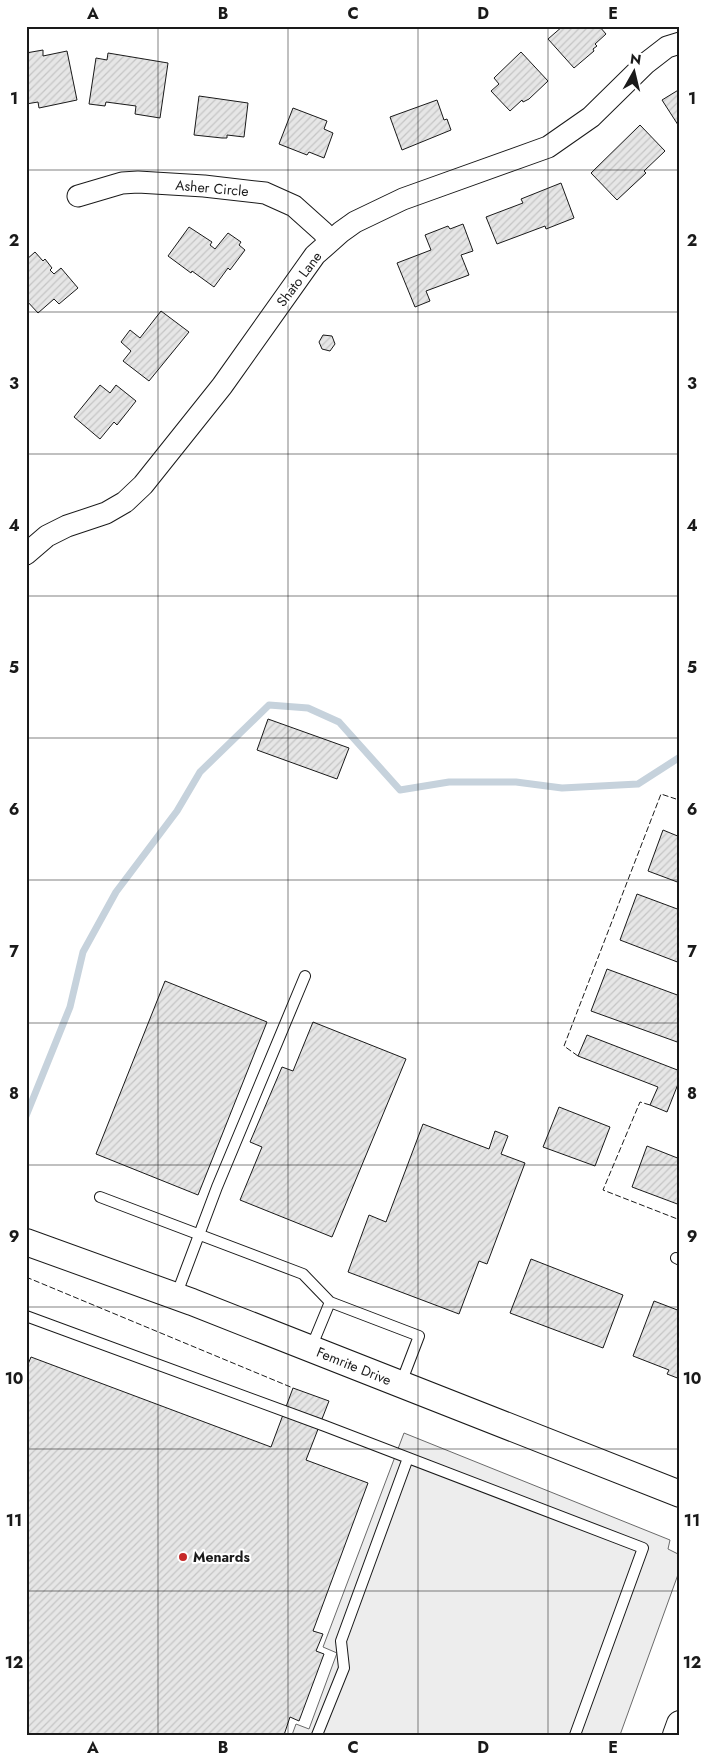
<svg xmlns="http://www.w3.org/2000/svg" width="706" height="1761" font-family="Jost,sans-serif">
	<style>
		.parking { fill: #ededed; stroke: #6a6a6a }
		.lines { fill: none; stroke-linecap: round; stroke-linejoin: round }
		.stream { stroke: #c6d2dc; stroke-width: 7 }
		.building { fill: url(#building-hatch); stroke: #1a1a1a }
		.service-casing { stroke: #1a1a1a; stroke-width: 12 }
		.minor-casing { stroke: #1a1a1a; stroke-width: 23 }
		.tertiary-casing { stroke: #1a1a1a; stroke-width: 28 }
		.service { stroke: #fff; stroke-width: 10 }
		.minor { stroke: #fff; stroke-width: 21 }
		.tertiary { stroke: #fff; stroke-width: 26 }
		.fence { stroke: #1a1a1a; stroke-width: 1; stroke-dasharray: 6 2.5; stroke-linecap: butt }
		.grid { fill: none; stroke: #1a1a1a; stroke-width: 1; stroke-opacity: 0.55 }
		.poi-dot { fill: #c62828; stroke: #fff; stroke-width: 2 }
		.labels { text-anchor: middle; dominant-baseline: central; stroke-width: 4; stroke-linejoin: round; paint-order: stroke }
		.street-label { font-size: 14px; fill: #1a1a1a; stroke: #fff }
		.poi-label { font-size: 14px; font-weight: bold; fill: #1a1a1a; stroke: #fff; text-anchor: start }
		.neatline { fill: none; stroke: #1a1a1a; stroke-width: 2 }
		.grid-label { font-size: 16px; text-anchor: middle; font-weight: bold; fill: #1a1a1a }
	</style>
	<defs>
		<pattern id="building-hatch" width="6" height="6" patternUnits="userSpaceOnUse" patternTransform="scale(1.25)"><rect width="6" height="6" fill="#e6e6e6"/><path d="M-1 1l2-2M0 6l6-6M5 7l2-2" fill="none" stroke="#c5c5c5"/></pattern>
	</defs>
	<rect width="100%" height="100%" fill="#fff"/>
	<!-- parking -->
	<path class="parking" d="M404,1433L670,1540L668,1549L680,1555V1569L620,1735H292L296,1724L309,1729L337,1653L323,1647Z"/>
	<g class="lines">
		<!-- stream -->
		<path class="stream" d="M26,1116L70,1007L83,952L116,892L177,811L200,772L269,705L308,708L339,722L400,790L449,782H516L562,788L638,784L680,757"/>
	</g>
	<!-- building -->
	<path class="building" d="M563,26H599L606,34L595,44L597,46L593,49L594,51L574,68L548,39Z
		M43,50V56L67,51L77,100L39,108L38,102L26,104V53Z
		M521,52L548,81L529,99L523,102L522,100L510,111L491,91L499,84L494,78Z
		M108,53L168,63L160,118L135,114L136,106L106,102L105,106L89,104L96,58L107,60Z
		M680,89V128L662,100Z
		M199,96L248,103L244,137L227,135V138H222L194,135Z
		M437,100L444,120L447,119L451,130L402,150L390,117Z
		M293,108L327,121L324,129L333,133L324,158L309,152L307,155L279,144Z
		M640,125L665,151L644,171L646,173L617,200L591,173Z
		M561,183L574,218L546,229L545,226L497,244L486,217L523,203L521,199Z
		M463,224L473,251L461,255L469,275L426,291L430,301L415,307L397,263L431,250L425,235L448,226L450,229Z
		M189,227L212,242L210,245L215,249L228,233L241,242L239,245L245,250L230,270L228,268L214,287L192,271L191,273L168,256Z
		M35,252L43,261L45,259L52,268L50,270L54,274L61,268L78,288L59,304L54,299L38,313L26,300V260Z
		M161,311L189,332L149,381L123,361L131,351L121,342L130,330L140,338Z
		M323,335L332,336L335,344L330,351L322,349L319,342Z
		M100,385L110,393L116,385L136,401L117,425L114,422L100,439L74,417Z
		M268,719L349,748L337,779L257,750Z
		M663,830L680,837V883L648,871Z
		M637,894L680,910V963L620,940Z
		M607,969L680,996V1043L591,1011Z
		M165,981L267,1022L198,1195L96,1154Z
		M313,1022L406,1059L332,1237L240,1200L262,1147L250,1142L282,1067L293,1071Z
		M587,1035L680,1071V1079L667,1112L650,1105L658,1087L578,1056Z
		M559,1107L610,1127L595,1166L543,1147Z
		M423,1124L489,1149L495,1131L508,1136L501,1154L525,1163L487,1264L479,1261L459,1314L348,1272L369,1215L386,1222Z
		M647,1146L680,1159V1205L632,1187Z
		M531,1259L623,1295L603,1348L510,1313Z
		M654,1301L680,1311V1379L667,1374L669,1370L633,1356Z
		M31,1357L271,1447L293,1388L329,1401L306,1460L368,1483L313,1631L323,1634L316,1651L324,1654L299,1721L290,1717L284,1735H26V1369Z"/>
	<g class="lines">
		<!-- service casing -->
		<g class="service-casing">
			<path id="service" d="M100,1197L303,1274L330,1302L419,1336L401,1383
				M676,1258L680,1260
				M176,1296L217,1187L305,976
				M26,1316L325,1426L643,1548L575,1735
				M311,1348L330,1302
				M317,1735L344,1668L341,1641L408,1458"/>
		</g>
		<!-- minor casing -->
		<g class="minor-casing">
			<path id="minor" d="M78,196L122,183L138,182L204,186L265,193L294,206L323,232L330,241
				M26,554L47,536L67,526L106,513L125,502L143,485L222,386L315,255L341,232L355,222L403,199L548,147L591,117L645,64L667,47L680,43"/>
		</g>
		<!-- tertiary casing -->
		<g class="tertiary-casing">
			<path id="tertiary" d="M26,1242L192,1302L680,1494
				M676,1735L680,1724"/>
		</g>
		<!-- service -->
		<use href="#service" class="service"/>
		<!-- minor -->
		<use href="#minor" class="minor"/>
		<!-- tertiary -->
		<use href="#tertiary" class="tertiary"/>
		<!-- fence -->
		<path class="fence" d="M578,1056L564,1046L661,794L676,799
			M650,1105L640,1102L603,1190L680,1220
			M26,1277L293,1388"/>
	</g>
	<!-- grid -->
	<path class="grid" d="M158,26V1735M288,26V1735M418,26V1735M548,26V1735M26,170H680M26,312H680M26,454H680M26,596H680M26,738H680M26,880H680M26,1023H680M26,1165H680M26,1307H680M26,1449H680M26,1591H680"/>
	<!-- markers -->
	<circle class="poi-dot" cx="183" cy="1557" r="5"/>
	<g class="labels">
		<!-- street labels -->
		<g class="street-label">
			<text transform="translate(212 188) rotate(5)">Asher Circle</text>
			<text transform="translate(299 279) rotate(-53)">Shato Lane</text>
			<text transform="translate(354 1366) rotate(22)">Femrite Drive</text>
		</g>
		<!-- poi labels -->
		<g class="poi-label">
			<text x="193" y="1557">Menards</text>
		</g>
	</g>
	<!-- border -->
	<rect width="706" height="1761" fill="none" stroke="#ffffff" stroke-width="55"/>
	<!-- north arrow -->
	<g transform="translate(634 72) rotate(8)" stroke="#ffffff" stroke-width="4" paint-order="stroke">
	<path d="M0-4L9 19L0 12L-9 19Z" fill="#1a1a1a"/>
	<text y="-8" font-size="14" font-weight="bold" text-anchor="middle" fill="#1a1a1a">N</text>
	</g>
	<rect x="28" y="28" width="650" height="1706" class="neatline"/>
	<g class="grid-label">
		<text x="93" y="19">A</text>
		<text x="223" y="19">B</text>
		<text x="353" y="19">C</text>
		<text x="483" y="19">D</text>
		<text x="613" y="19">E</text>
		<text x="14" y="104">1</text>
		<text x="692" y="104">1</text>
		<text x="14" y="246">2</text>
		<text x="692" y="246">2</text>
		<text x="14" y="389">3</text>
		<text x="692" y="389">3</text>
		<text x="14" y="531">4</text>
		<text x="692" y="531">4</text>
		<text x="14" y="673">5</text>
		<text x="692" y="673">5</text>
		<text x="14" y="815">6</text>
		<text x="692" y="815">6</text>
		<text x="14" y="957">7</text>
		<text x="692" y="957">7</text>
		<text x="14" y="1099">8</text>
		<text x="692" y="1099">8</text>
		<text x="14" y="1242">9</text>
		<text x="692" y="1242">9</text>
		<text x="14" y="1384">10</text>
		<text x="692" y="1384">10</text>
		<text x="14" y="1526">11</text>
		<text x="692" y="1526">11</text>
		<text x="14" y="1668">12</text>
		<text x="692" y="1668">12</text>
		<text x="93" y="1753">A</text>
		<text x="223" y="1753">B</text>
		<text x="353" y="1753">C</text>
		<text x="483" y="1753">D</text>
		<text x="613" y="1753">E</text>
	</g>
</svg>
